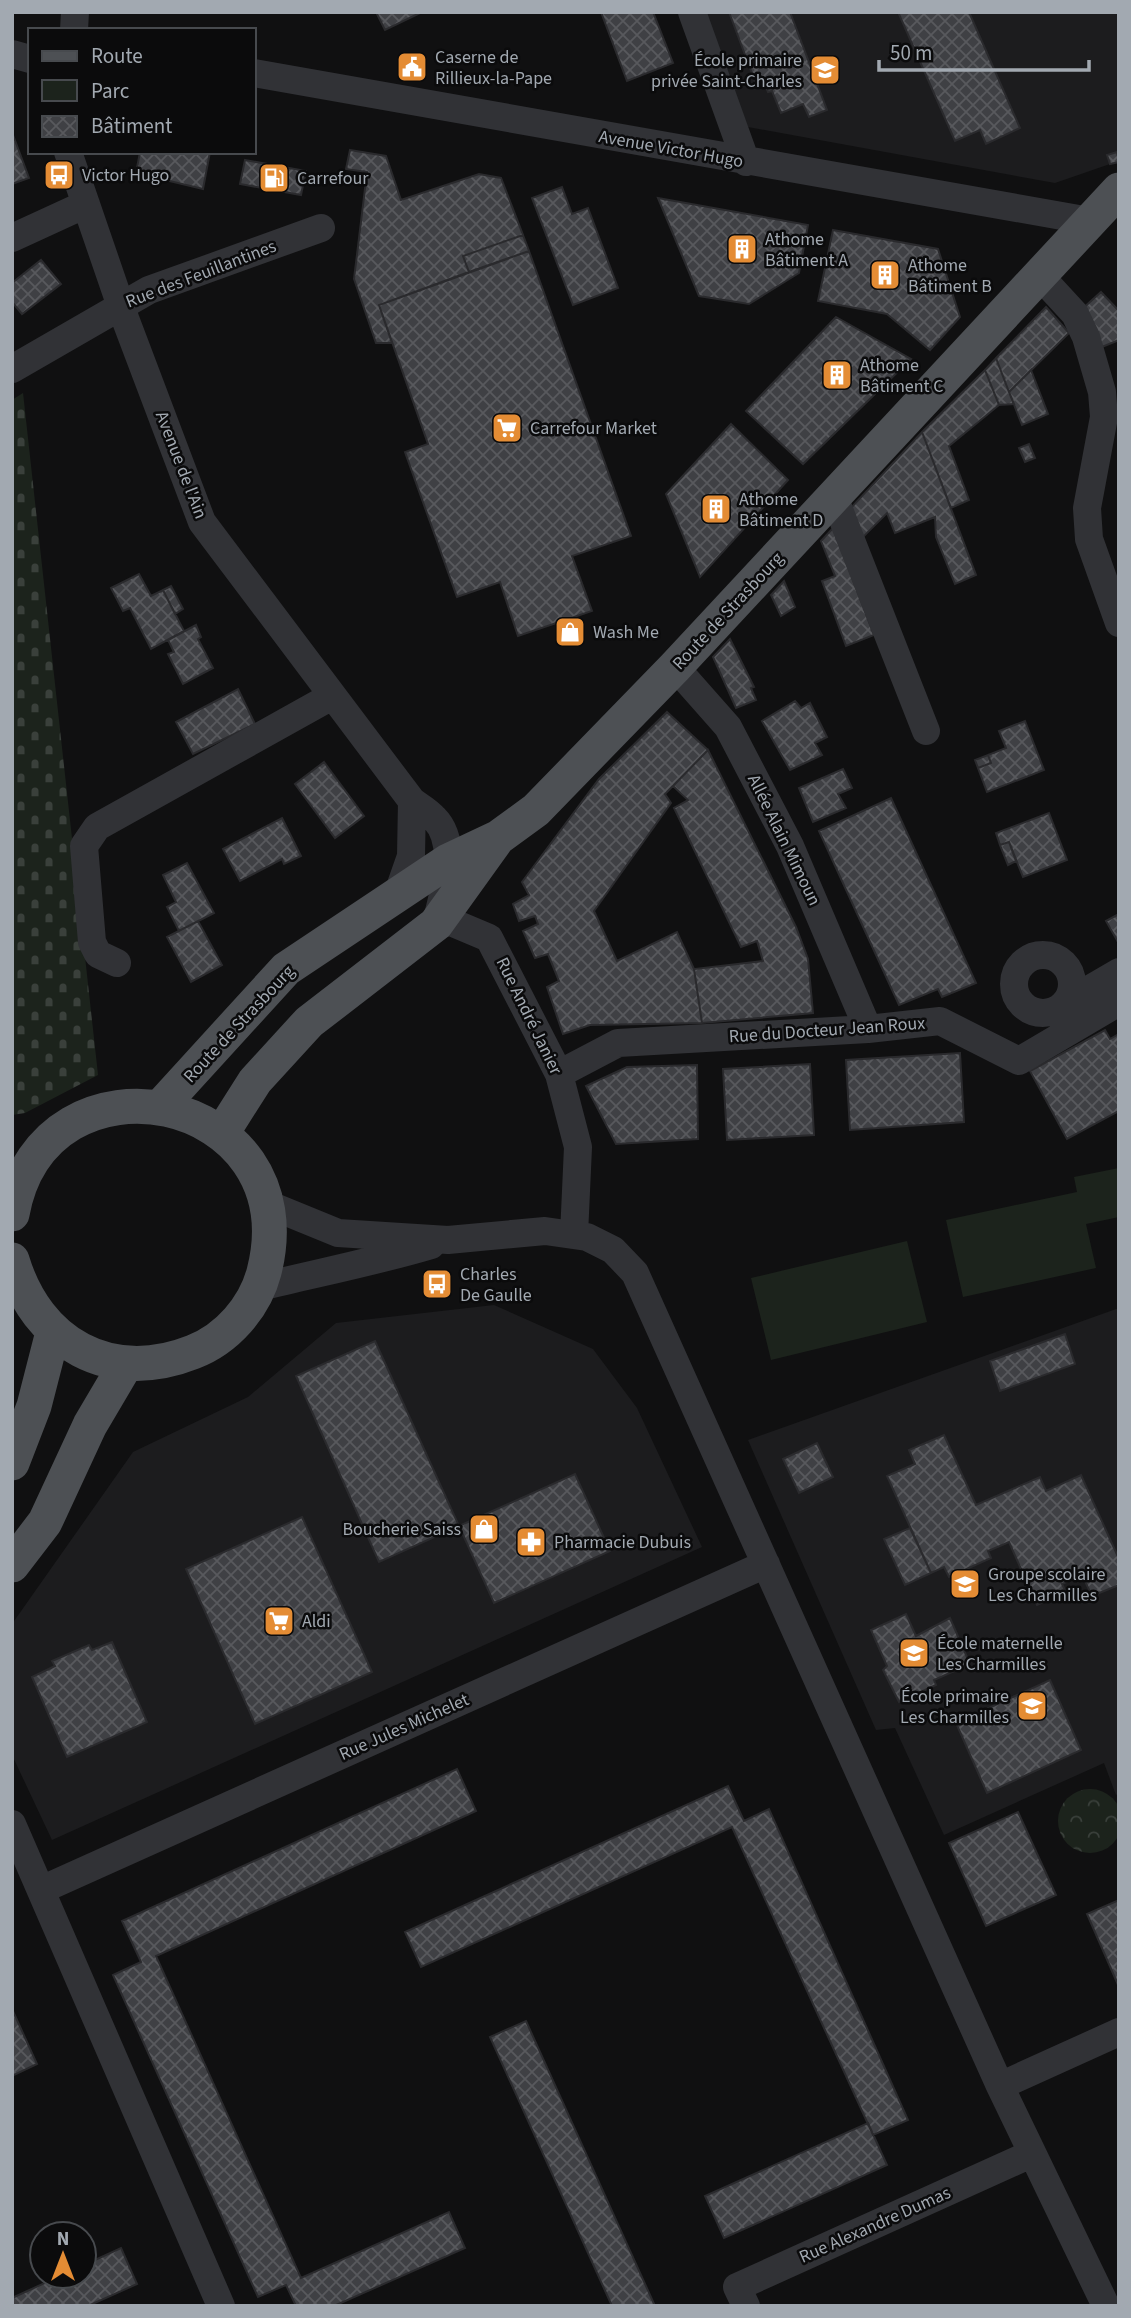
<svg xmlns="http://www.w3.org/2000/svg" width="1131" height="2318" font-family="'Source Sans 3',sans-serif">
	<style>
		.built { fill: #1c1c1e }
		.green { fill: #1c231c }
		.cemetery { fill: url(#cemetery-stones) }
		.park { fill: url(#park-crowns) }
		.building { fill: url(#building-cross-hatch); stroke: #2a2a2d; stroke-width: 2 }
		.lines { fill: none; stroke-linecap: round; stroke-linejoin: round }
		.minor { stroke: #313236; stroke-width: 28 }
		.major { stroke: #4d5054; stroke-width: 35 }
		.labels { text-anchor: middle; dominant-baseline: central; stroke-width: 5; stroke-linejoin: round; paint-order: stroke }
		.poi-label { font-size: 18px; fill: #a2a9b1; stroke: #0b0b0c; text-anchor: start }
		.street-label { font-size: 18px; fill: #a2a9b1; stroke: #0b0b0c }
	</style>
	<defs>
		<pattern id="cemetery-stones" width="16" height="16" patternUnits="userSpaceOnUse" patternTransform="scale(1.75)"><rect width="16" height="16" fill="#1c231c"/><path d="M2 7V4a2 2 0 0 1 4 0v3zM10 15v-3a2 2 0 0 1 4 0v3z" fill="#3a403b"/></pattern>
		<pattern id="park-crowns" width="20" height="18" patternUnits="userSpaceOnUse" patternTransform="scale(1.75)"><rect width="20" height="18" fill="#1c231c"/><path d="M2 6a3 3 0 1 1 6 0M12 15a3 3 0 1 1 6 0" fill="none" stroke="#3a403b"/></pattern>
		<pattern id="building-cross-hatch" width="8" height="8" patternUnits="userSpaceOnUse" patternTransform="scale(1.75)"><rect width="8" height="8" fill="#3f4044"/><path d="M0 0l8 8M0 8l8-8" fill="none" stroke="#58595d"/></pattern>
	</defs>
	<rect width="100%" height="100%" fill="#101011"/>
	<!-- built -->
	<path class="built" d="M704,12H1119V157L1117,152L1107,154L1110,164L1055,183L748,127Z
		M494,1305L593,1349L637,1408L702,1547L52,1840L12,1755V1624L133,1452L248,1397L336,1323Z
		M1119,1308V1793L1116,1795L1104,1763L944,1835L895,1728L876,1730L748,1440Z"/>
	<!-- green -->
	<path class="green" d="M1119,1168V1217L1086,1224L1096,1268L963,1297L946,1220L1077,1192L1074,1177Z
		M907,1241L927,1322L771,1360L751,1278Z"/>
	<!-- cemetery -->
	<path class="cemetery" d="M23,393L98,1075L25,1113L12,1115V400Z"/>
	<!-- park -->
	<path class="park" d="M1058 1821a32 32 0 1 1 64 0a32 32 0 1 1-64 0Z"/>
	<!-- building -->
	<path class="building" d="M376,12H422L385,30Z
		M601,12H653L673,63L627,81Z
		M729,12H790L827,110L809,117L803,104L781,113L772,91L768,92L764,82L756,84Z
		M898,12H969L1020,128L986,144L980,130L955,141Z
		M13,135L29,178L12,184V136Z
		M350,150L386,156L401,200L479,174L501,178L523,235L463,256L469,272L379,305L392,343H376L354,279L367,172L346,169Z
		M140,152H210L203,189L136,173Z
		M1117,152L1119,162L1110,164L1107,155Z
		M245,160L306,171L301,195L240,184Z
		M562,187L572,214L588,208L618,288L573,305L532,198Z
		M658,198L808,225L799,273L749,304L699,296Z
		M833,230L938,249L960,317L930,350L887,314L818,301Z
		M523,235L529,251L469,272L463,256Z
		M529,251L631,536L572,556L592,611L518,636L500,582L457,597L405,452L428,444L379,305Z
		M41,260L61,284L22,314L12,302V283Z
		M1101,292L1119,311V340L1102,347L1080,311Z
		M1046,307L1069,333L1009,392L996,358Z
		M836,317L911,359L803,464L746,411Z
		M996,358L1009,392L1014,404L999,405L985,370Z
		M985,370L999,405L949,446L969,500L951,508L922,432Z
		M1031,370L1048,414L1022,425L1009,392Z
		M731,424L788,480L700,577L666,494Z
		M922,432L976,575L955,584L936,537L935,517L895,533L887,513L860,540L849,510Z
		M1029,444L1035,458L1025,462L1019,448Z
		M833,528L874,635L846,646L822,581L835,576L821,541Z
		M139,574L151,596L163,590L184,631L151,649L130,608L123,611L111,588Z
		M784,581L795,607L781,616L771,595Z
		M171,586L183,609L175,614L163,590Z
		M196,625L201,637L198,639L213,668L183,684L168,654L174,652L168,640Z
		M730,639L754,687L751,688L756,700L736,708L713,657Z
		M238,689L255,724L193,754L176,722Z
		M795,701L801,708L810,703L827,737L815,743L822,755L790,770L762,721Z
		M667,712L708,750L665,794L671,803L594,911L617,961L677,932L694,969L702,1023L590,1025L563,1034L547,987L559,981L548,954L535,958L523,931L538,924L535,916L519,921L513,904L529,895L522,882L599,779Z
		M1025,721L1044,770L987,792L978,768L991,763L988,755L1006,748L999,731Z
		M708,750L796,927L808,959L813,1013L702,1023L694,969L763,961L757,941L741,947L674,808L688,800L673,786Z
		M988,755L991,763L978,768L975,760Z
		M324,762L364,816L335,838L295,784Z
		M843,769L852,788L838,794L846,808L813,822L799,788Z
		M891,798L976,983L942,997L938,989L899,1005L819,831Z
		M1049,813L1067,860L1023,877L1009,842L1000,845L996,833Z
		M282,818L301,856L284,864L282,859L240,881L223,849Z
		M1009,842L1016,861L1008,865L1000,845Z
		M187,863L214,913L179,931L167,907L176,902L163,875Z
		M1119,914V942H1118L1106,921Z
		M198,921L222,965L191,982L167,937Z
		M1105,1030L1110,1039L1119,1034V1111L1067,1139L1030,1071Z
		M960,1053L964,1122L850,1130L846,1060Z
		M810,1064L814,1135L727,1140L723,1069Z
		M697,1065L698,1139L616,1144L586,1086L627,1067Z
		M1065,1334L1075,1364L1000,1391L990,1361Z
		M375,1341L459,1526L379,1562L296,1376Z
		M944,1435L976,1505L1040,1477L1046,1491L1081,1475L1119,1559V1585L1092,1596L1082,1575L1062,1584L1066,1592L1037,1605L1009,1542L988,1551L991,1558L949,1577L944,1567L931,1573L887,1476L915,1464L909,1450Z
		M817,1443L833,1477L799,1493L783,1459Z
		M575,1474L610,1551L494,1603L459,1526Z
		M302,1517L372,1672L255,1724L186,1569Z
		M910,1528L931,1573L905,1585L884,1539Z
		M906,1614L916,1636L950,1618L970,1664L934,1680L936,1685L899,1702L883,1670L887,1666L871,1630Z
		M112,1642L147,1722L67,1757L32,1677L55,1666L52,1661L89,1645L92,1650Z
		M1050,1680L1081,1750L987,1793L956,1723Z
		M457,1769L476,1811L156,1956L301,2278L449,2212L465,2248L334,2306H296L286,2285L258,2297L113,1975L141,1962L122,1921Z
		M728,1786L744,1821L769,1809L908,2120L873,2135L732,1827L421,1967L405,1932Z
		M1018,1812L1056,1895L986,1926L949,1843Z
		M1119,1900V1987L1087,1914Z
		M12,2009L37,2064L12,2076Z
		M526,2021L655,2306H612L490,2037Z
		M868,2123L887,2165L724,2238L705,2196Z
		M121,2248L137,2284L88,2306H12V2298L60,2276H84V2265Z"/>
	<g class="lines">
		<!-- minor -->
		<path class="minor" d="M692,12L746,162
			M74,30L75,12
			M12,54L30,59
			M254,73L1090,221
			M68,152L126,321L202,522L412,801C419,806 428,811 434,818C460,844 443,893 436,924L451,922L489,938L559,1074L578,1147L574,1235
			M12,238L86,204
			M1040,276L1075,314L1086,337L1102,392L1104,417L1087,508L1089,539L1119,623
			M12,369L149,290L321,228
			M834,497L926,731
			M675,667L728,727L790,846L868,1029
			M397,896L411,856L412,801
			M1014 984a29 29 0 1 1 58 0a29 29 0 1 1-58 0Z
			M117,963L98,954L92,942L84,846L97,827L332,696
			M1064,1004L1119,972
			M559,1074L618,1043L868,1029L940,1021L1019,1061L1119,1002
			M267,1204L338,1233L448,1240L545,1231L587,1237L613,1250L635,1273L1000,2086L1106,2306
			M260,1287C317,1273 374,1262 431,1245
			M12,1824L221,2306
			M41,1890L766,1564
			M1000,2086L1119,2032
			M746,2306L737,2287L1031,2154"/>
		<!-- major -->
		<path class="major" d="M161,1106L286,969L448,861L499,837L536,810L675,667L1119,190
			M222,1133L255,1081L309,1022L436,924L497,839
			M12,1214C44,1038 310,1092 264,1272C255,1307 227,1339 193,1352C110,1385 37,1344 12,1260
			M12,1463L34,1406L53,1332
			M12,1565L45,1522L90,1425L126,1364"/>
	</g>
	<!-- icons -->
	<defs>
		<g id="civic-square" transform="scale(1.575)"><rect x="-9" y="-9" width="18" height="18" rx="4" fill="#e48c34" stroke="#0b0b0c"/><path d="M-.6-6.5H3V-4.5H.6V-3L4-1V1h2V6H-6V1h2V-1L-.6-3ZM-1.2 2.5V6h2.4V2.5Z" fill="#fff"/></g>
		<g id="school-square" transform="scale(1.575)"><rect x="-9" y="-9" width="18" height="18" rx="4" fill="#e48c34" stroke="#0b0b0c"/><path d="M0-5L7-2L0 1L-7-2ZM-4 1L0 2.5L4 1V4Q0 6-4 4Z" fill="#fff"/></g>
		<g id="bus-square" transform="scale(1.575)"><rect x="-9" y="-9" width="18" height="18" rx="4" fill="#e48c34" stroke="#0b0b0c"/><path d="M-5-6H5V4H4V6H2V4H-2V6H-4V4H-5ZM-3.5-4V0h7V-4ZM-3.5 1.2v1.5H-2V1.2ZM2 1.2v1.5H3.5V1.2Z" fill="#fff"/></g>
		<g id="fuel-square" transform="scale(1.575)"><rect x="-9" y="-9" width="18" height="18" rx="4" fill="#e48c34" stroke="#0b0b0c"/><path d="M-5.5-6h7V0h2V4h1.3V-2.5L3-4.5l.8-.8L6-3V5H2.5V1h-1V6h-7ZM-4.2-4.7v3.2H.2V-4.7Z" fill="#fff"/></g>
		<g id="building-square" transform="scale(1.575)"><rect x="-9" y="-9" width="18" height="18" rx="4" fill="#e48c34" stroke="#0b0b0c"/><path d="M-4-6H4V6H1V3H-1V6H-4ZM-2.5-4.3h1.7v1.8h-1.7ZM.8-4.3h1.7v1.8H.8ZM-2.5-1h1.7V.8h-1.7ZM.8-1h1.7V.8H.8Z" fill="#fff"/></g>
		<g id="supermarket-square" transform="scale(1.575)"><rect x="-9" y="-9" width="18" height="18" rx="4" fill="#e48c34" stroke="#0b0b0c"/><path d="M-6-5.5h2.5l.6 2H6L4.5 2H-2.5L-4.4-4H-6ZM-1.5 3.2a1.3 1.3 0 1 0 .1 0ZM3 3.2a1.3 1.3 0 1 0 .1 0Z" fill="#fff"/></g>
		<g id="shop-square" transform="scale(1.575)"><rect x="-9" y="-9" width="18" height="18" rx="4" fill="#e48c34" stroke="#0b0b0c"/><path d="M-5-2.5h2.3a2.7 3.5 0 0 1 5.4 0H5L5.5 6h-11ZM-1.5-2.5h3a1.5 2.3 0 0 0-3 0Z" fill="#fff"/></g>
		<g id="pharmacy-square" transform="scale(1.575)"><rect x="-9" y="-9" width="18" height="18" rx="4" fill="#e48c34" stroke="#0b0b0c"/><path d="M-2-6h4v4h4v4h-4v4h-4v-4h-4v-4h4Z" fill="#fff"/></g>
	</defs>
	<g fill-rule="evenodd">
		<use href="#civic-square" x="412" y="67"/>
		<use href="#school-square" x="825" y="70"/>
		<use href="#bus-square" x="59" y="175"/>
		<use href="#fuel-square" x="274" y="178"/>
		<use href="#building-square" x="742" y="249"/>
		<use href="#building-square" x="885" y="275"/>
		<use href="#building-square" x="837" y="375"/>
		<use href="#supermarket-square" x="507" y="428"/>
		<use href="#building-square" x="716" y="509"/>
		<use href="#shop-square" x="570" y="632"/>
		<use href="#bus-square" x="437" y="1284"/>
		<use href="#shop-square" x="484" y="1529"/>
		<use href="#pharmacy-square" x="531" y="1542"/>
		<use href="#school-square" x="965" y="1584"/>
		<use href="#supermarket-square" x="279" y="1621"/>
		<use href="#school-square" x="914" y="1653"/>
		<use href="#school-square" x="1032" y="1706"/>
	</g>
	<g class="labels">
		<!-- poi labels -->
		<g class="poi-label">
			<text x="435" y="57">Caserne de<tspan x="435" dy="21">Rillieux-la-Pape</tspan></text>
			<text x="802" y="60" text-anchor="end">École primaire<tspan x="802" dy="21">privée Saint-Charles</tspan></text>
			<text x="82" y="175">Victor Hugo</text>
			<text x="297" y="178">Carrefour</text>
			<text x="765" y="239">Athome<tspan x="765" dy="21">Bâtiment A</tspan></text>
			<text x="908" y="265">Athome<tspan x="908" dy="21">Bâtiment B</tspan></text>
			<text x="860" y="365">Athome<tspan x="860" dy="21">Bâtiment C</tspan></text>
			<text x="530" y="428">Carrefour Market</text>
			<text x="739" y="499">Athome<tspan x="739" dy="21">Bâtiment D</tspan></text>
			<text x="593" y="632">Wash Me</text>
			<text x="460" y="1274">Charles<tspan x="460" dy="21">De Gaulle</tspan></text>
			<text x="461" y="1529" text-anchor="end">Boucherie Saiss</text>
			<text x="554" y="1542">Pharmacie Dubuis</text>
			<text x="988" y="1574">Groupe scolaire<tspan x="988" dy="21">Les Charmilles</tspan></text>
			<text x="302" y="1621">Aldi</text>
			<text x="937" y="1643">École maternelle<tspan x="937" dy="21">Les Charmilles</tspan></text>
			<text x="1009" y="1696" text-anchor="end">École primaire<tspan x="1009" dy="21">Les Charmilles</tspan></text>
		</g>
		<!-- street labels -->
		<g class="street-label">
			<text transform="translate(671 149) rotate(10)">Avenue Victor Hugo</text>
			<text transform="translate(201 274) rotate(-21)">Rue des Feuillantines</text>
			<text transform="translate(181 465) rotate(69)">Avenue de l'Ain</text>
			<text transform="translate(728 611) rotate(-47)">Route de Strasbourg</text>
			<text transform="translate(784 840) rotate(64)">Allée Alain Mimoun</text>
			<text transform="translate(529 1016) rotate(64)">Rue André Janier</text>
			<text transform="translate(239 1024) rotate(-47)">Route de Strasbourg</text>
			<text transform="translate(827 1030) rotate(-4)">Rue du Docteur Jean Roux</text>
			<text transform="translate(404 1727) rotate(-24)">Rue Jules Michelet</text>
			<text transform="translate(875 2225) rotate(-24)">Rue Alexandre Dumas</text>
		</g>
	</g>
	<!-- border -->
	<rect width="1131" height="2318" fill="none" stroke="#a2a9b1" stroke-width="28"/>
	<!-- legend -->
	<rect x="28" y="28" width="228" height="126" fill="#0b0b0c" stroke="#474a4e" stroke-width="2"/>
	<rect x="42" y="51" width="35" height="10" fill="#4d5054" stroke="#474a4e" stroke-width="2"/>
	<text x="91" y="63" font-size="21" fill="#a2a9b1">Route</text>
	<rect x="42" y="80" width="35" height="21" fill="#1c231c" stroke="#474a4e" stroke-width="2"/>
	<text x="91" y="98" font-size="21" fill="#a2a9b1">Parc</text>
	<rect x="42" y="116" width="35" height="21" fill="url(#building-cross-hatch)" stroke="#474a4e" stroke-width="2"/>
	<text x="91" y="133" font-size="21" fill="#a2a9b1">Bâtiment</text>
	<!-- north arrow -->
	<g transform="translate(63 2255)"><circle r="33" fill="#0b0b0c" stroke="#474a4e" stroke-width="2"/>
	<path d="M0-5L12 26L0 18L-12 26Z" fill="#e48c34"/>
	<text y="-10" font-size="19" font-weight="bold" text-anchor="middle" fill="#a2a9b1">N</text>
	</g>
	<!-- scale -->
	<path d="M879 60v10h210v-10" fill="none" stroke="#a2a9b1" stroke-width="3.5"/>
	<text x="890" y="60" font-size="21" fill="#a2a9b1" stroke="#0b0b0c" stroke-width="5" paint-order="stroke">50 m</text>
</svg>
